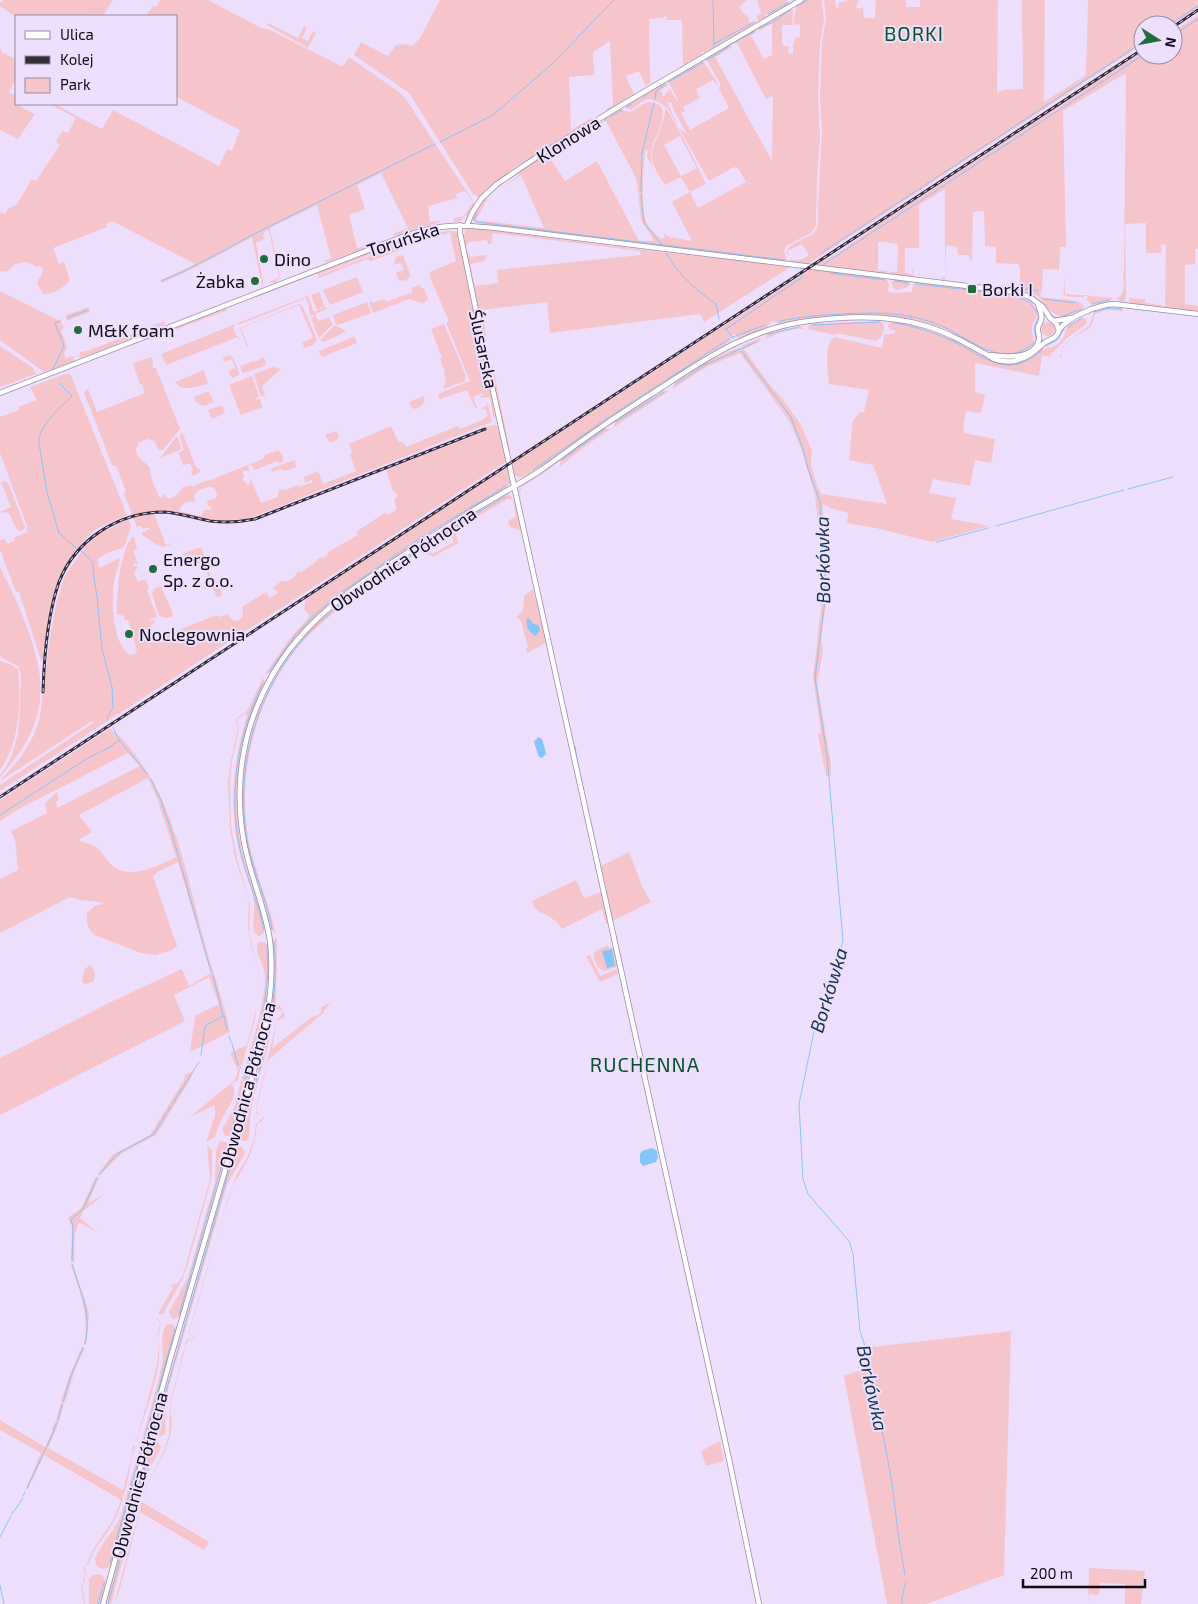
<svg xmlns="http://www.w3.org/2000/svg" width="1198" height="1604" font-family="'Exo 2',sans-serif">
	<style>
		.green { fill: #f6c4cb; fill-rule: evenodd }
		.water { fill: #86c5f9 }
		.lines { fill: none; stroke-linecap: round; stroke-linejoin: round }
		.stream { stroke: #86c5f9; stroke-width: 1 }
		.minor-casing { stroke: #988aa7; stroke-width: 6 }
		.minor { stroke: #fff; stroke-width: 4.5 }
		.rail-casing { stroke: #342e3b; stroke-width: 3 }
		.rail { stroke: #eedfff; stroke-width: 1; stroke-dasharray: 4; stroke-linecap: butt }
		.poi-dot { fill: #216d3b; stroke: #eedfff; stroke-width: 2 }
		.labels { text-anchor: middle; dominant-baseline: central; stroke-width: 4; stroke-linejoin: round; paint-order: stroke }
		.street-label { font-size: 18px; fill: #0f0a14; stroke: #eedfff }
		.poi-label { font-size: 18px; fill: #0f0a14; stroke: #eedfff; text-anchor: start }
		.water-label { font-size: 19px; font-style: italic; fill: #0f324b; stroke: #eedfff }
		.quarter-label { font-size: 20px; letter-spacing: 1px; fill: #085428; stroke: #eedfff }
	</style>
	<rect width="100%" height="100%" fill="#eedfff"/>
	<!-- green -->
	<path class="green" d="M4,0H113L103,16L95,14L93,16L16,17L0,6V3Z
		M160,0H208L261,28L268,29L341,66L344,65L349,57L399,92L405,98L473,201C475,207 471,212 467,216H464L462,220L456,222L452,220H454V218L464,216L473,202L465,191L456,194L457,198L428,206L430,222L440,221L439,223L413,229L394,236L393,234L408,228L381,173L357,185L365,209L349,215L357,248L364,246L363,249L327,262H322L331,258L317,205L270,228L280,278L275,283L269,282L279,278L269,230L265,231L263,236L265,238L261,241L256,243L263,281L262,287L252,237L208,261L162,283L161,280L195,264L112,221L106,224L107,227L53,248L59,264L64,262L70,280C64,288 53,295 43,294L37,284C38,278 42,276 43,270L41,266L37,267C27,261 25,261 14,265C7,271 10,273 0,271V213L1,212L5,214L9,208L17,204L32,179L36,181L60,145L56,142L62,131L68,133L76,118L50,104H54L102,129L113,110L219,166L227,149L232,151L240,130L176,97V16H146L153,6L156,7Z
		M440,0H747L739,7L745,15L748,16L750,23L755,21L756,23L704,53L703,52H701L702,55L683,65L682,20H667V17L665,16L664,18L649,19L650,83L646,86L639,71L626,76L634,94L633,97L607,112L605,110L613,105L610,41L593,52L594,75L569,77L571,130L592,118L591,122L517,166L478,197L473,194L409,93L354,55L361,42L388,56L396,45L405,44L412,46L420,38Z
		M757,0H786L789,3L768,15L767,14L765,15L766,17L759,21L756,16L761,13Z
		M804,0H822L824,20L820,44L818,95L820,138L817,179L816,225L811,233L786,246L784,251L787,261L476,223L473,220L474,213L483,200L490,199L486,202L476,220L544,228L521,175L502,187L500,185L503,186L519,175V173L522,170L547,154L565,181L597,161L638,239L640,241H654L641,220L637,180L606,121L600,124L599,123L620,109L630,112C643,106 645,97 661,106C670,128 642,142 654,169L647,157L648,150H645V152C643,164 641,210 646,221C648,227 656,234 661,239L665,237L664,233L669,237L692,241L672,202L690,192L681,177L665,185C660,177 654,169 652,159C649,146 666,126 665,108L670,114L686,143L706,184L690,192L698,208L746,182L739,169L734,167L709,181L670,112C665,105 654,97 645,100C640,102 636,107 631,110L626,108V106L664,82L668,85L660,91L663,93L662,95L664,96L670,89L676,100H678L668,81L702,60L717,82L718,86L713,80L696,89L700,98L683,107L685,111L681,113L690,130L729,108L719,89L720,86V83L706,59L730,45L732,47L715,57L772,161L773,96L766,99L736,41L755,29L756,32L751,36L764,59L772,55V23L759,31L758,27L787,10L792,9L793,12L792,25H782V43L784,46H789L788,52L793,54V45L795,38L800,37V24L793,25C796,13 793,6 804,0ZM667,102L672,103C672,111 684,126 687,135L679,128ZM680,136L697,168L681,176L664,145Z
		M824,0H835L836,8L839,7L838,3L849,0H859L856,7L860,9L863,7L864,18H875L876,0H906V7H920V0H998L997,93L1003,90L1023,89L1022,0H1045L1044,102L1086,75L1088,0H1198V8L1172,25H1143V44L808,264L791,262L790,260L791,258L793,260H801L809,255L802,244L787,251L790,257L786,252L791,245L813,234L816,230L818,224V206L822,131L820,98L822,42L826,18Z
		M1198,15V249H1195V264L1185,265V304L1198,306V313L1165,308L1166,245L1161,244V253H1146V223L1125,224L1126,295L1125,302L1121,300L1120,302L1118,299L1113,298L1110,301L1091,305L1087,300L1088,295H1085L1084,297C1077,297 1068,298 1063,294V292H1064L1065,272V294L1116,298C1129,294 1121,279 1124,269L1126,75L1124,74L1063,111L1066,247H1060L1059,270L1043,269L1042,290L1040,296C1051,301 1076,296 1084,306L1082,310L1081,308V310L1065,317L1063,316V318L1048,310L1038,296L1022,290L1011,287V286L1020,287V269L1018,264L996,263V247L985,246L984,211L973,212L972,261H971L968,255H958L957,247L946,245L945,280V281L943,280L942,277H945V189L919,205V248H905V273L912,274L913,268L914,269L912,277L891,274V269L892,272H897L898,244C892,243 882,242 878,242V270L888,271L886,274L815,265L834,255L887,219L1143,51V55H1173V32Z
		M268,23L298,38L304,26L307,28L302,38L308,41L313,31L316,33L308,48L267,25Z
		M0,48L2,52L16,59V84L14,83L9,92L16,96V104L21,105V107L35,114L18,139L0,130Z
		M594,125L598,126L553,154L551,151Z
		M471,228L669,253L792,266L704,322L700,314L550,333L547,302L481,310L486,336L483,335L463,236L466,229ZM493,233L640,251L641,255L497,270L498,283L475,286L470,264L484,261L487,255L470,257L466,247L469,242L487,240L488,244H491Z
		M452,231L458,232L496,419L493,417L490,397L480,398L479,397L483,395V393L473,397L477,408H475L467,390L440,399L438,394L470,381L446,323L449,322L430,277V272L456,261L450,233L418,239V238L437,232Z
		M402,240L405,241L318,275L317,273Z
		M406,242L407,245L405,248L371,261L367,259L319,278L318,276Z
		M403,255L411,277L404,281L399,280L396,273L404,270L401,263L393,265L396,257Z
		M811,269L879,277L888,281L889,285L888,291L891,293L912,292L913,284L918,282L961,287V288C982,291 1028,288 1039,314C1031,323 1030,332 1035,342H1033V344C1021,357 1004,356 988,351C971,343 954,332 936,326C886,309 829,313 779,324L774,321L770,322L768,327L737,338L736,334L732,335L729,338L731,341L710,353L612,416L534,471C527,474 522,481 514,475L511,464Z
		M357,277L363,292L330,305L323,290Z
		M897,279L908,280L911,283L906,288L896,290L893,287L891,282Z
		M420,285L421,289L424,288L428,298L426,302L421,303L409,299L373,313L369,302L372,301L373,303L384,299L386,302L413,292L411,288Z
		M0,291L58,320L60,319L64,328L61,330L67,347L64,354L66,358L73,356L74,361L44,372L0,340Z
		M319,292L325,307L317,310L311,295Z
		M308,296L314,312L326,307L327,309L315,314L318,321L330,317V321L333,324L319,338L311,318L314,317L313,315L310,316L309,306L306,298L238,325V323Z
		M1129,298L1145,299V303L1162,305L1161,308L1130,304Z
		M367,302L371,313L338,325H336L333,315Z
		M299,305L241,328L248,346L247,347L240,328L299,304L303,307L317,340L313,345L305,348L302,343L313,338Z
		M86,308H89L90,312L67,321L66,315Z
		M1108,308H1122L1123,311L1106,310L1095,314L1092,324L1088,329L1072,338L1062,348L1061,357H1052L1042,355L1039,376L975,363V392L985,395L981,413L966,411L963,429L964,433L995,439L991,463L975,460L970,486L933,479L929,493L956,498L951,519L989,526L932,542L876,528L847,523L848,513L830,508L826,505H823L825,567L828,591L821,637L823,651L817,683L831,764V776H826L818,734L821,733L813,677L824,582L815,495L802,451L790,422L740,353L706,367L588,444L556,470L551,468L522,487L520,491L521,504L519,490L521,486L550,468L556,470L560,467V462L561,459L604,429L605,430L606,428L610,429L614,427L615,421L664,390L669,391L673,389L674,383L704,363L737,348L738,350L741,351L742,350L741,346L760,338L761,341L765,339L766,335L768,333L800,326L804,329L808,330L809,326L812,324L879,321L883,323C885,330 883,338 876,341L836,333L835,335C823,333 808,328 796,329C777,331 761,342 744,349L769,384L782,398L801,425L812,451L811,465L816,483L821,494L887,504L873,465L849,460L852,427L853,421L859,413L864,412L869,390L829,384C828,370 823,347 834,337L882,348L884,335L895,333V330H891L888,327L889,323L892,322C913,324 932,330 951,339C974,349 992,367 1018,362C1029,360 1033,353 1041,349C1044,348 1049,348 1052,347C1062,344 1065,335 1067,326L1069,327L1068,325L1081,318L1082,319V318H1085L1087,322L1085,325L1067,338L1050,355L1052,357H1059L1061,353L1062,347L1073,337L1089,326L1094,312L1095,313L1099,310Z
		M224,309L228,310L153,338L157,335Z
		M165,321L164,326L84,357L80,358L79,356L80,352L87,351Z
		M1041 329a7 7 0 1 1 14 0a7 7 0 1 1-14 0Z
		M233,323L235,326L233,327L236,335L240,338L239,339L238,337L166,365L161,354L233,325Z
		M444,324L466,376H465V381L443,389L446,380L444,373L445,372L440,359L442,358L431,329Z
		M334,326H337L346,331L345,332L324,342L320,340Z
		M353,337L355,338L357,343L322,357L319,351Z
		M0,346L33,368L36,374L0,387Z
		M230,355L233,358L239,373V375L232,378L228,371L235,368L232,359L224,362L223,358Z
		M152,357L153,368H156L180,429L163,450H159L154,441L147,439L139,443L136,449L137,455L150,468L152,480L159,497L161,498L165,494L168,499L176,496L184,486L186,487L191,485L192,487C197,485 206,480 211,480L263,459L265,455L278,450C281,452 285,458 282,462L279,463L277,461L255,470L251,465L248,466L249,471H243L244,477L242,479L248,485L250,483V477L261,503L278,497L279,489L286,490L302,483L298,486L299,487L313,482L312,480L305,483L304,477L318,471L323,484L356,471L350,454L352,452L349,444L391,426L398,441L404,443L406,447L458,426L460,429L484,419L488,415L485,409H482V408L487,406V401L492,422L253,517L252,519L239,521H219L169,512L148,513L133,516L124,494L126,491L116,466L112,465L84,392L88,389L97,412L145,393L142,384L140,385L133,363ZM209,487L214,488L217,494L216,498L207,501L208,506L211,507V510H205L201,516L178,511C183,504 186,500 195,502L194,496L198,490Z
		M264,357L266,364L264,366L244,373L242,372L240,366L254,361L255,362Z
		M495,366L493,368L510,451L509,452L490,368Z
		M273,367L281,369L262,386L265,395L261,397L254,374Z
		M204,370L208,384C197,386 181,393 175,382Z
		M65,374H70L72,378L127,515C116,520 105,524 95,530C88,535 82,543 77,550C52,584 49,620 43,660H41L19,592H16L0,550V540L5,539L7,544L15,541L14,538L27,532V526L0,453V417L19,410L18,407L37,400L30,387Z
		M252,376L259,396L255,400L260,399L263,407L241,415L229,385Z
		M209,391L214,402L203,406L196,402L194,397Z
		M424,396C426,403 421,407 415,409L411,407L409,402Z
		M222,405L225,413L212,419L208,410Z
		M492,425H496L500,428L507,461L0,791V785L93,723L92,721L0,781L21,757L34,735L40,717L49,644L57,599L65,576L85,547L99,534L128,519L131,526L125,545L122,548L105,554L98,559L99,568L120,558C118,566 116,574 114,581C111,600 112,644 130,655L135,654L137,651L128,620H125L124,616L117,614C117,593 119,554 132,537H134L137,549L133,551L138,564L134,563L133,565L138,567L134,573L138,582L146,579L149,588L147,590L157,617L149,620L150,621L154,620L155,623L151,625L154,640L216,615L219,617L228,614L232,620L238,621C243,617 244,613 242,607L266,592L270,598L278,593L273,587L282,581L285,582L293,578L299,571L301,572L316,562L317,559L327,556L328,552L358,535L356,532L386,512L388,515L397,509L394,501L398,494L393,491L386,470L486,431L485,428Z
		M336,431L339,435L338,439L333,442H329L325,435Z
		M182,432L196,467L200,470V472L193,476L191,471L193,470L190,463L185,465L184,464L183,466L179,453L184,450L180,437Z
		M177,436L181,447L180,450L160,458Z
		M295,460L296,467L285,471L281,469L272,472L271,469L272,468Z
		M508,466L510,474L509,475L510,483L506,488L437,529L436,527V530C373,572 311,607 271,673L265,674L263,678L265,682C238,741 228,803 246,866C253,888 265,915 264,933L259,936L254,932C252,922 255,912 254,901C252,884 243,867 239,850C228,805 234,759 247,715L245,714L237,720L239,728L232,760L230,782L231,825L237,859L250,903L249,932L260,979L255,1019L242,1065L237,1066L240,1069L238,1080L231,1084C241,1092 225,1112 221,1121C218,1126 217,1132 215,1137L206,1142L215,1116V1107L213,1106L190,1117L235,1080L238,1071L230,1053L247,1045L257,1005L260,979L258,968L251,945L248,929L249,900L235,858L230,828L228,782L231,760L238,728L236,719L247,711L265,674L289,640L309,617L308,613L304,610L306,599Z
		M4,481L8,483L25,527L24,530L19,531L17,530L9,513L5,512L0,513V512L11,507L1,482Z
		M510,495L517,506L523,531L510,527L508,521L516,516L513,501L511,499H507L455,530L458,543L433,557L424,552H420C404,562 388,571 373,582C365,587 359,595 351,599C334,612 317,626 302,642C256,695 236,773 249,842C255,870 266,896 273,923C274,928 276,933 277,938L276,1006L281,1005L280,1008L282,1009L285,1017L277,1021L272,1048L312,1017L318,1015L321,1012V1008L330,1002L323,1013L268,1060L257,1106V1112L262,1115L264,1118L262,1121L257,1124C256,1138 252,1153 245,1165C241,1173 235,1179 232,1188C216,1235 205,1282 190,1329V1334L195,1337L193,1341L189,1340L186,1344L170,1406L172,1425L170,1437L164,1454L151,1476L142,1502L209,1542L204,1550L140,1512L119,1592L114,1604L145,1492L151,1475L162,1456L169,1435L170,1403L186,1341L189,1339L193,1340L194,1337L190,1335L189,1331L228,1198L236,1176L247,1158L254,1139L256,1124L263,1118L262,1115L256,1113L257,1103L277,1020L282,1014V1011L278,1009H275L268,1046L251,1107L249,1137L247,1141H242L238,1136L256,1075L259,1076L260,1071L257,1069C270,1027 278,985 273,941L277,938L276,933L271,930C265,897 251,867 245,835C234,765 256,693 301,640C315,623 332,609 349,596L354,597L359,595V588L424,545L427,544L430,546V550L432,554L454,542L451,536H448L437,545L435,543V539L437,538L438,539L443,537L442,534C456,525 495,496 510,495Z
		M154,514L166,545L178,542L163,547L154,543L141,534L149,529L148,527L143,529L141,526L137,527L133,517Z
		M198,548H201L207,560L187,568L178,561L185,559L183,554Z
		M205,564L212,579L217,582L222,594L221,596L217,598L204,565Z
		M0,567C4,577 11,587 15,598C46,670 57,714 0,777V775C19,753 20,720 20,693C21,684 22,674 18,666L2,658L0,654Z
		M161,586L173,614V616L166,618L159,616L152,594L154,589Z
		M533,589L546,643L527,653L526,648L528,647L521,621L517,617L523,610L524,596Z
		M0,661L10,664L18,669C21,704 20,741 0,770Z
		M109,729C121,735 128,745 136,756C176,809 187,877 204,940C212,971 224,1001 230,1032L190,1052L195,1016L219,1004L209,977L174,995L185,1021L0,1115V1058L115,1000L182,969L189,986L211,973L178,862L159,871L153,876L177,946L171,951L164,952L156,955L141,953L97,936C88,931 86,923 87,913L96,905L104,904C96,900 89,902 81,900C76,899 74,897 68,898L0,933V879L18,870L15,839L11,831L47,813L45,803L57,792L59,800L56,802L57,808L140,766L128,753L17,810L0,821V800ZM148,778L157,798L176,857C160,865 131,880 114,867C107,862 103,852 96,847C92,844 84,843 78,840L92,832L79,815Z
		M629,852L643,888L651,902L606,924L602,909L562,929C559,924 555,920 550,917C540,911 536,913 532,901L576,880L584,898L607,890L601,866Z
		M261,941L267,944L266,945L267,946C271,990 263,1026 251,1068L248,1067V1068L246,1066C253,1038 263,1011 265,981C266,967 257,957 257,947C257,943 258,943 261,941Z
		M608,945L609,948L613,947L617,964L616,967L605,971C597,969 595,962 593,954L597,950Z
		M590,955L600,976L617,969L618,974L600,982L586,956Z
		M90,965C94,970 97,975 93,982L85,984L82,982C83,975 83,969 90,965Z
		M245,1071L250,1073L232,1133L230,1136H225L222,1130L235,1106L241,1081Z
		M191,1072L192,1076L188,1083L156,1135L122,1153L100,1175L98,1174L112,1155L150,1135L184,1080L185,1075Z
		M221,1141L227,1143L228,1148L180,1316L174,1319L171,1317L169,1312L188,1277L215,1182L216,1151L218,1144Z
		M207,1146L212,1150V1173L210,1184L188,1263L183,1278L163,1314H158L156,1317C164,1323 159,1329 158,1338C158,1344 159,1351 159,1357C157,1383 145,1412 138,1437L133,1445L135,1446C129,1470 126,1497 115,1519C107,1535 94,1546 89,1563L86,1564L84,1568L86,1571L84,1582L82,1583L85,1604H84L81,1587L85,1573L83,1568L88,1561L94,1548L113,1520L121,1500L44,1455L28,1489L26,1488L41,1453L0,1430V1420L45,1447L53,1430L51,1429L56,1421L61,1403L64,1405L56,1430L48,1448L123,1490L132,1457L133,1445L138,1435L154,1377L158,1359V1333L160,1323L156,1317L173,1288L170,1285L178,1283L183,1275L210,1179Z
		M236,1147H242L245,1153L227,1185L166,1397L165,1433L162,1436H158L155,1434L154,1430L234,1150Z
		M96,1177L99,1178L88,1203L104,1195L83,1211L80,1218L97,1232L80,1223L78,1224L75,1234L74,1262L71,1260L72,1227L68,1218L81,1208Z
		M71,1264L73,1265L89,1313L86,1345L84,1344C90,1314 79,1292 71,1264Z
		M167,1324L174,1325L176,1330L111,1565C107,1570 101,1570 96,1565L95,1559C101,1543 115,1531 121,1515C134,1465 150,1415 162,1365C165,1353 158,1334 167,1324Z
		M1011,1331L1004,1575L926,1604H887L844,1376L863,1369L867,1364L863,1348Z
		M82,1347L85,1348L76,1366L65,1403L61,1401L70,1374Z
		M154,1441L159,1443L161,1448L144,1479L111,1604H106L150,1444Z
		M720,1441L724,1461L706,1466L701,1451Z
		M1089,1568L1145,1571L1141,1604H1125V1584L1100,1583L1099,1595L1089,1594L1088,1604Z
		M98,1574L103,1576L106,1583L100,1604H89V1579L93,1575Z"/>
	<!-- water -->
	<path class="water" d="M527,618L532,621V623L539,626L540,631L535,636C529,632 525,625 527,618Z
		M538,737L542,739L547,756L546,754L542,758L539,757L534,742Z
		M612,949L615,966L607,968L602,951Z
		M652,1148L657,1151L658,1158L656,1162L643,1166L640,1162V1154L642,1151Z"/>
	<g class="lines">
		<!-- stream -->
		<path class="stream" d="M713,0L714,46
			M797,6L807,0
			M768,14L788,3
			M1169,25L1198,6
			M759,28C764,25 770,24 775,21C779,19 785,13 790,10
			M1173,36L1198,19
			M742,38L754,32
			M736,42L738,41
			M714,44L754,22
			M718,54L730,45
			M707,60L717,54
			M669,82L704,62
			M643,98L647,95
			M655,100L656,91L666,84
			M627,107L632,104
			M610,117L622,110
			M606,120V119
			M440,142L493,115L551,65L614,0
			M641,191L642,153L654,103
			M641,194L644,223L662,245
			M477,213L474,220L477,222L784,260
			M666,253C680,277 694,288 716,304L719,319
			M820,254L1143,42
			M824,264L1143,55
			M829,273L885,280
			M161,281L183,272L260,231L435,144
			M894,281L908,283
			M916,284L1013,295L1030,302L1037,313
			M1025,289L1038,291
			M1044,299L1076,303
			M1121,301H1122
			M1092,304L1109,300
			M1094,312L1108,308L1122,309
			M1050,313L1054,317L1059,318
			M1063,316L1082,309
			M67,318L88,310
			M780,321C800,317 820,315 841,314C875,312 907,312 939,325C960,333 980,351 1002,354C1014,355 1025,351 1034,343
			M893,323C914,326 933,332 952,341C985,357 1009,381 1042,350
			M812,325L879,322
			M1068,327L1082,318
			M725,328L734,339
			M726,329L804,276
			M769,334L799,327
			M733,337L765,325
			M1036,339L1034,328L1038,318
			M1046,346L1057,340L1064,329
			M739,348L791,417L803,449L808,469L820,502L826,593L815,677L827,755L843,941L816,1022L799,1104L803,1179L808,1194L849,1241L853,1254L860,1331L866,1349L873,1381L892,1483L898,1533L905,1575
			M53,369L64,346L55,323L60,321
			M60,384L72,396C61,408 38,425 39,443L47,492L59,533L76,548
			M676,384L705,365L756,342
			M616,422L664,392
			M562,460L605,429
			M533,470L600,423L732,337
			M1128,489L1173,477
			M522,511L523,513
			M996,526L1124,490
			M438,538L477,513L505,497
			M937,542L988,528
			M81,551L93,562V571L97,597L102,649L112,687L113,708L107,717L108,720
			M360,589L425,547
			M269,672L296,634L314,615L339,594L420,538L506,486
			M263,683C236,738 227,798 242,858C248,882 259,905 264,930
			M113,727L119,740L148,775
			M575,746L577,759
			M151,779L161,800L170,827L211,972
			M0,815L88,758L110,747L119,740
			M272,929C267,900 254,874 248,845C234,773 254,696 302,641C316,624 333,611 350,597
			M224,1016L227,1030
			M229,1036L231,1042
			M232,1044L238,1065L241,1068
			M201,1055L205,1026L223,1016L213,975
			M173,1103L199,1062
			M231,1132L263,1016L268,974L267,945
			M240,1135C259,1072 281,1010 274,942
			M99,1175L117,1154L154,1134L171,1106
			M72,1261L73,1226L71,1220L83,1209L97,1178
			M72,1264C81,1295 92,1311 85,1344
			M179,1315L227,1147
			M63,1402L70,1378L83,1348
			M58,1420L62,1404
			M155,1430L235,1150
			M47,1446L57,1423
			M27,1488L46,1448
			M23,1496L25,1492
			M12,1514L23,1498
			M0,1537L11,1516
			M110,1563L175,1329
			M0,1585L4,1604
			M98,1604L104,1583
			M108,1604L151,1445
			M902,1604V1598L906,1581"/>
		<!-- minor casing -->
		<g class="minor-casing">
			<path id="minor" d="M460,225V233L488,368L729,1459L759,1604
				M467,225L472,213L481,199L497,184L540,155L620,106L801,0
				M1054,321L1072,318
				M990,355C1005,357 1034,360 1039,340C1040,335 1037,332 1038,328C1039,322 1040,326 1041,320C1043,315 1040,310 1038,305
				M0,393L402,237C445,221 469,225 512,230L1016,292L1030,297L1043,307L1050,318L1056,323L1059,330
				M103,1604L170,1360L256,1064C267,1024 275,983 270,941C266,913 255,887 248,860C236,815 237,767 251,723C264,683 287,647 318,618C341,596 369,578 396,560C421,544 446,527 472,511C494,498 516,486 538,472C559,458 579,442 600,428C623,412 647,397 670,382C714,353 754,328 809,321C847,316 889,314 926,326C946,332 964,342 982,352C987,354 990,357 994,359C1001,362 1008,362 1015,361C1028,358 1035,351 1044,343C1048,340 1053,339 1056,336C1058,334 1058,332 1059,330C1069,316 1098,305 1114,304L1198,314"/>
		</g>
		<!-- minor -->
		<use href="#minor" class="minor"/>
		<!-- rail casing -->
		<g class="rail-casing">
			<path id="rail" d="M1173,27L1198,10
				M43,692C44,659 48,613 59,582C76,539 119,512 164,512C180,513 194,518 210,521C225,523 240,522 255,519L485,429
				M0,797L1143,49"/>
		</g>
		<!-- rail -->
		<use href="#rail" class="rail"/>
	</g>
	<!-- markers -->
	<g class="poi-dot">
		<circle cx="264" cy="259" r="5"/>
		<circle cx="255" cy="281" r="5"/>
		<rect x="967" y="284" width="10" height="10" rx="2.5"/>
		<circle cx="78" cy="330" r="5"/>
		<circle cx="153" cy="569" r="5"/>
		<circle cx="129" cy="634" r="5"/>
	</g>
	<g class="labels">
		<!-- street labels -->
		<g class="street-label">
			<text transform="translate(568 139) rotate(-32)">Klonowa</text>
			<text transform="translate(403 239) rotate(-18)">Toruńska</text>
			<text transform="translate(484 349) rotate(78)">Ślusarska</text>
			<text transform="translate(403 559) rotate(-34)">Obwodnica Północna</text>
			<text transform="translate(247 1085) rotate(-75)">Obwodnica Północna</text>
			<text transform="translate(139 1475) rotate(-75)">Obwodnica Północna</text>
		</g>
		<!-- poi labels -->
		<g class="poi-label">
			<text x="274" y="259">Dino</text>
			<text x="245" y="281" text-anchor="end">Żabka</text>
			<text x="982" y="289">Borki I</text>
			<text x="88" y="330">M&amp;K foam</text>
			<text x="163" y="559">Energo<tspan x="163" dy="21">Sp. z o.o.</tspan></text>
			<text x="139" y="634">Noclegownia</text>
		</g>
		<!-- water labels -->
		<g class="water-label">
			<text transform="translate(822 560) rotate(-91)">Borkówka</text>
			<text transform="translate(828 990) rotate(-73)">Borkówka</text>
			<text transform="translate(873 1388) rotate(78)">Borkówka</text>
		</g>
		<!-- quarter labels -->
		<g class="quarter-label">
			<text x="914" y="33">BORKI</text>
			<text x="645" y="1064">RUCHENNA</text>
		</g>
	</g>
	<!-- legend -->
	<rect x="15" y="15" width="162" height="90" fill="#eedfff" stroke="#958aa1"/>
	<rect x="25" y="31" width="25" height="8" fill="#ffffff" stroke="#958aa1"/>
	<text x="60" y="40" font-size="15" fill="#0f0a14">Ulica</text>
	<rect x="25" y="56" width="25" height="8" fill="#342e3b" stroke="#958aa1"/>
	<text x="60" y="65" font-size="15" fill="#0f0a14">Kolej</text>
	<rect x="25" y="78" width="25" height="15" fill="#f6c4cb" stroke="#958aa1"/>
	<text x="60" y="90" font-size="15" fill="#0f0a14">Park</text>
	<!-- north arrow -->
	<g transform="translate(1158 40) rotate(101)"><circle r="24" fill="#eedfff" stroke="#958aa1"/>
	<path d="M0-4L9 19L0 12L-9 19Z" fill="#216d3b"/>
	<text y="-8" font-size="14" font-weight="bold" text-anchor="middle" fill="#0f0a14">N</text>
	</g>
	<!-- scale -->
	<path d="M1023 1579v8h122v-8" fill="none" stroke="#0f0a14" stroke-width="2.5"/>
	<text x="1030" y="1579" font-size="15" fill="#0f0a14" stroke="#eedfff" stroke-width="4" paint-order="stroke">200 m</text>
</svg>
